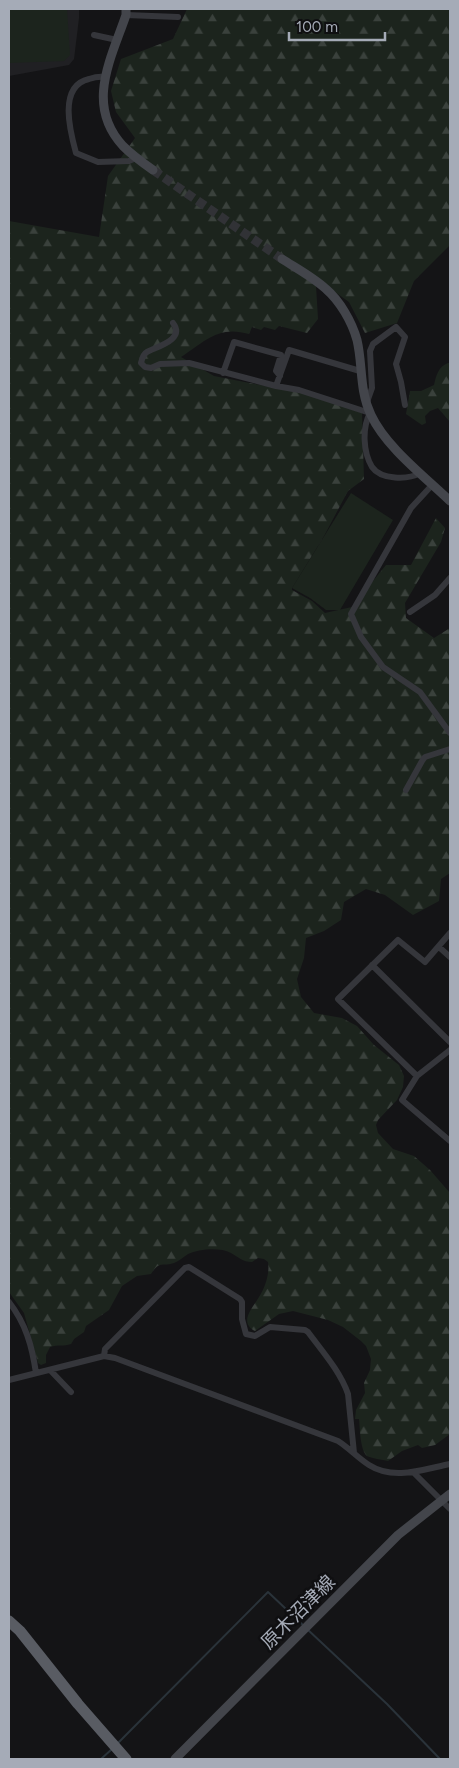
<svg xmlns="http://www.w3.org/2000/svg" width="459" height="1768" font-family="Figtree,'Noto Sans JP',sans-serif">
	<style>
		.built { fill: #202023 }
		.green { fill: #1c241d }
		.forest { fill: url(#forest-firs) }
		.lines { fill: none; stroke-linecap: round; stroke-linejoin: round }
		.stream { stroke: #2a333a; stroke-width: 2 }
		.secondary-tunnel { stroke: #313236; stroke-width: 9; stroke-dasharray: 9 4.5; stroke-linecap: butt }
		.minor { stroke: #35363b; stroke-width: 6 }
		.secondary { stroke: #43454b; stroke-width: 9 }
		.trunk { stroke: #595c63; stroke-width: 11 }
		.labels { text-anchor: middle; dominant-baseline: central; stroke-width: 5; stroke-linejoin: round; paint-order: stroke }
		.street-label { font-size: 19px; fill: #a5abb7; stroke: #0f0f11 }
	</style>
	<defs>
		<pattern id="forest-firs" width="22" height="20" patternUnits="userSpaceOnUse" patternTransform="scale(1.25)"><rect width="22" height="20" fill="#1c241d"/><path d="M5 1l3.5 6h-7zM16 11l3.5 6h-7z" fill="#3a413c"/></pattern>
	</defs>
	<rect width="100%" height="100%" fill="#141416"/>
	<!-- built -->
	<path class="built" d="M9,9H79V18L74,59L69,65L9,76Z"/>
	<!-- green -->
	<path class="green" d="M9,9H67L70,55L64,61L9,63Z
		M351,493L393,520L340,610H326L310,598L292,588Z"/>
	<!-- forest -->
	<path class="forest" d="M187,9H450V245L414,281L397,323L365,333L349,302L324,284L280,260L316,286L318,319L307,333L279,326L275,330L264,327L261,330L252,327L249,334C219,325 205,341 181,357L214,376L307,394L362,413L364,479L348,491L324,536L292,588V590L312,601L325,613L352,607L386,565H411L436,518L445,528L441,542L405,603L406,618L434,638L450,628V873L441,879L439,901L413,915L385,895L366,889L344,902L341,920L324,931L306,938L304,958L297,979L301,997L314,1013L342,1018L357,1026L374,1045L399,1065L404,1076L403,1087L397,1100L378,1120L376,1125L378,1133L393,1149L414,1156L430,1170L450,1193V1434L435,1445L422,1448L418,1445L402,1451L388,1461C383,1460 371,1458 367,1456C360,1450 360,1428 359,1419H355L356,1410L365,1393L364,1383L370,1370L371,1359L366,1346L361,1341L343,1327L328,1320L293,1311L279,1314L255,1331C238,1322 253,1308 259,1297C265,1288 270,1273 268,1262L264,1259L258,1258L252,1262C243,1262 238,1257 231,1253C220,1247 199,1249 188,1254C183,1257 179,1261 174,1263C162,1267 160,1260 151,1274L137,1276L122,1286L109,1310L86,1326L84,1332L74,1339L71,1344C63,1347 58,1344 50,1347L46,1355V1363L41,1365L38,1363L24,1313L9,1292V221L99,237L108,176L135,138L116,112L111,91L121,59L173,39Z
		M448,363H450V422L438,408L430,411L425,416L426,423L422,425L406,414L410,391H421L434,385C436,376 438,367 448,363Z"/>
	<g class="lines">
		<!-- stream -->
		<path class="stream" d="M307,1629L387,1704L440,1759
			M117,1744L268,1592L304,1626
			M101,1759L112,1749"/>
		<!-- secondary-tunnel -->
		<path class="secondary-tunnel" d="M153,170L282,259"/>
		<!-- minor -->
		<path class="minor" d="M126,15L178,17
			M94,35L117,40
			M105,77C99,76 95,77 89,79C58,86 70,131 76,153L98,162L129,161L136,158
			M173,323C186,340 155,347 147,352C143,354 142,359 141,363L145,367L151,368L160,364L189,363L276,386L299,390L370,413C362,428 363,452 372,467C381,480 408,480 420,473
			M223,373L234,342L281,355L276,371L280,376
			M276,386L289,350L360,371
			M367,402L372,388L370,351L373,344L396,327L405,337L396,364L401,382L405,405
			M433,484L411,508L351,614L361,637L383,667L420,692L450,733
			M410,612L435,595L450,578
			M406,790L422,761L425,757L450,749
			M439,947L450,957
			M372,965L450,1042
			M450,1050L417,1076L402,1100L450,1141
			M417,1076L338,999L398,940L425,962L450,933
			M9,1302C26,1324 32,1346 36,1373
			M104,1356L105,1349L185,1268L189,1267L240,1299L242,1302V1319L246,1334L255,1336L270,1327L305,1330L308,1332C322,1351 340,1371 348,1394L354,1453
			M50,1370L71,1392
			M9,1380L104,1356L115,1358L338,1441C349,1448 358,1458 369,1465C394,1481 424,1469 450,1464
			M413,1472L450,1509"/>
		<!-- secondary -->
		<path class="secondary" d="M126,9V15C111,59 85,105 123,146C132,155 143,163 153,170
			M282,259C296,268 313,277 326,289C340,301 352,322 357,340C363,365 359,390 371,415C386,447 424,476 450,501
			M175,1759L398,1535L450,1494"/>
		<!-- trunk -->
		<path class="trunk" d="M9,1621L20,1631L78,1704L126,1759"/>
	</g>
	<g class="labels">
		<!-- street labels -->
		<g class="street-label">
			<text transform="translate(298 1612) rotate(-45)">原木沼津線</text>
		</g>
	</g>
	<!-- border -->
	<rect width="459" height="1768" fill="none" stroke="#a5abb7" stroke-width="20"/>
	<!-- scale -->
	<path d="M289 32v8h96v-8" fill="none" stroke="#a5abb7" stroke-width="2.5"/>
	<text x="296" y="32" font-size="15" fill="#a5abb7" stroke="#0f0f11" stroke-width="4" paint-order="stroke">100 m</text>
</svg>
